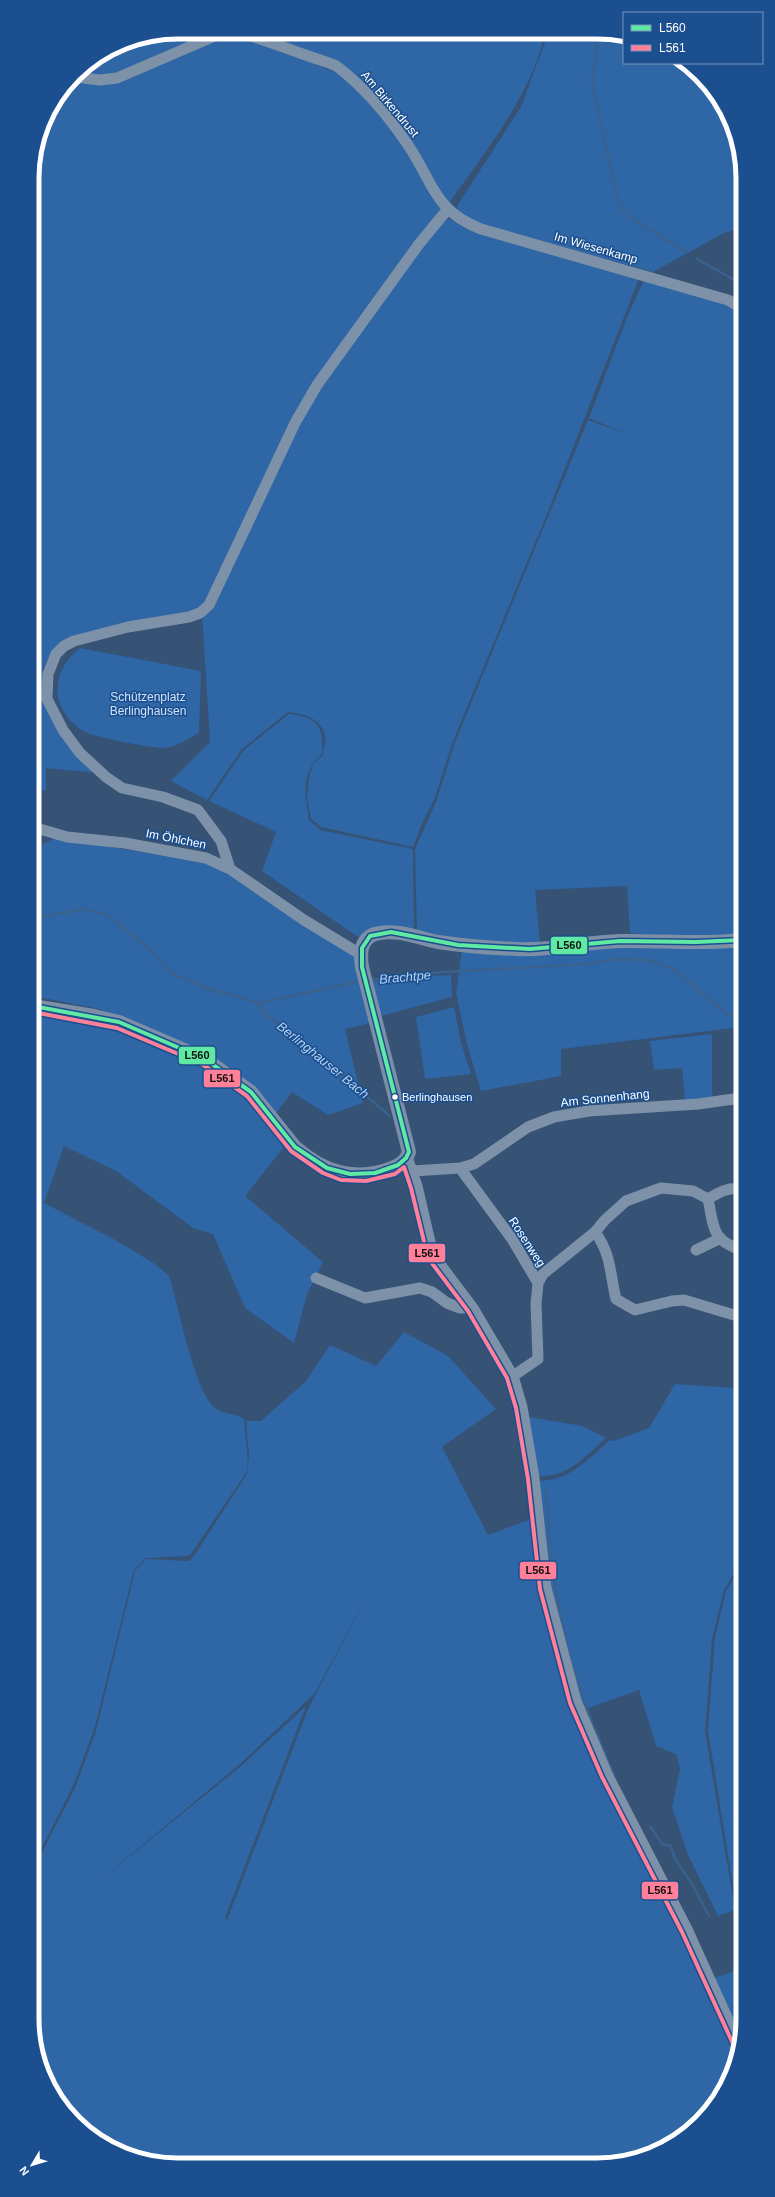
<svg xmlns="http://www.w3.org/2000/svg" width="775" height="2197" font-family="Helvetica,sans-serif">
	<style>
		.green { fill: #2f66a5; fill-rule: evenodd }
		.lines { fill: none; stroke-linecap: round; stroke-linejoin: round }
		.stream { stroke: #3b618d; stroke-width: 2.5 }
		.minor { stroke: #7d92a8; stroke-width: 11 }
		.major { stroke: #7d8ea7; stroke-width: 14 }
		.bus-1-casing { stroke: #1b4f8f; stroke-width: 7 }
		.bus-2-casing { stroke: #1b4f8f; stroke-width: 7 }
		.bus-1 { stroke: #60e9a3; stroke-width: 4 }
		.bus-2 { stroke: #ff8098; stroke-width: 4 }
		.bus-dot { fill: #fff; stroke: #1b4f8f; stroke-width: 1.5 }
		.labels { text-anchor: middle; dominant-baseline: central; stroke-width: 3; stroke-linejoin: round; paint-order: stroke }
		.bus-label { font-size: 11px; fill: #fff; stroke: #1b4f8f; text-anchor: start }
		.street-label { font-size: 12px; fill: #fff; stroke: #1b4f8f }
		.park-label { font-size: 12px; fill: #cfe3fa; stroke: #1b4f8f }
		.water-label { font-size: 13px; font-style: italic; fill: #b5d3f5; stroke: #1b4f8f }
		.rim { fill: none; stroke: #fff; stroke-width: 5 }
		.line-badge { stroke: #1b4f8f; stroke-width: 1.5 }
		.pale-badge-label { font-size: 11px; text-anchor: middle; font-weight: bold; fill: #111 }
	</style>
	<rect width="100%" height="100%" fill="#365274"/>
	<!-- green -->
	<path class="green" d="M178,32H209L116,77L77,75L82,68L123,43Z
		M248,32L545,34C530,98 484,153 447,206L412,144L340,65Z
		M548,34L624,35V63H685L700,75L723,105L740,150V228L724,233L653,272L470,222L459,212L457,206L521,107Z
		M235,36L264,43L339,74L367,99L406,149L441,208L316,384L207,603L199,611L75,638L49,658L43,669V700L97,773L46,768V791L33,787L32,169L47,114L73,80L101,83L217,38Z
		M447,218L477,232L640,276L545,519L453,741L434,800L423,821L413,847L321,827L311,819L307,798L309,777L313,764L323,755C323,750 326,742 325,736C322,718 303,714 288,712L242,749L207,800L171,781L210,742L202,613L296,424L420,244Z
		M645,278L726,302L740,311L741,936L700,939L630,933L627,886L535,890L540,945H513L417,934L415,849L436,802L455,742L588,420L629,435L589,418L628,315Z
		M80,648L201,671L199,733C188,739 175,748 162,748C152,748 95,737 87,733C50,713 48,673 80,648Z
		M289,714C317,717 324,726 322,754C300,773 305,794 309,820L320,830L413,849L414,931L366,932L358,937L262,871L276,832L209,801L244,750Z
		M55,838L205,862L229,873L356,957L370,1023L345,1029L363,1103L328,1115L292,1092L273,1117L157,1031L99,1009L33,996V849Z
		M741,945V1027L561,1049V1076L481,1091L467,1044L456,993L462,949Z
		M451,975L452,997L381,1016L372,982L390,977Z
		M454,1007L461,1043L471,1074L425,1079L416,1017Z
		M33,1010L94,1020L211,1065L254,1096L287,1143L245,1196L323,1262L307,1294L294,1343L245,1308L213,1234L193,1228L116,1171L64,1146L44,1203L117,1241L155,1264L169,1276C180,1310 191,1377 211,1404C220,1415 234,1412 244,1419L248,1464L246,1473L191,1554L187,1556L146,1558L134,1570L94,1730L73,1786L35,1861Z
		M712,1034V1097L685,1101L682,1068L654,1070L650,1041Z
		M738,1313H742V1427L738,1422L735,1316Z
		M404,1332L448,1356L496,1409L442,1447L488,1535L536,1517L574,1704L702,1966L738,2050L732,2074L707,2115L670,2145L625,2162H150L113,2150L75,2122L52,2092L35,2047V1866L75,1788L96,1731L135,1571L146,1559L189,1561L194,1556L247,1474L249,1456L246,1421H261L306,1381L330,1345L376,1366ZM371,1588L308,1709L227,1920L225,1918L306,1706L241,1766L87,1891L239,1765L315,1693Z
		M675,1384L734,1388L736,1424L742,1432V1560L724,1590L712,1639L705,1731L735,1910L718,1916L688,1855L672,1807L680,1769L676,1754L656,1746L639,1690L583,1710L548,1587L537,1481C570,1481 587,1460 610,1440L613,1441L649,1428Z
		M528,1417L583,1426L606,1438C586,1456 566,1479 537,1476Z
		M742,1564L743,1916L737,1911L708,1730L715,1637L726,1591Z
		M743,1968V2028L740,2040L714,1978Z"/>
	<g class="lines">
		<!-- stream -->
		<path class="stream" d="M599,35L592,83L619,205L629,217L687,252
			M697,259L740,283
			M33,919L83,909L108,915L152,952L171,973L203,987L259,1003L361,981
			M370,980L428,973L585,964L619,959L647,960L674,969L725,1013L741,1020
			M259,1003L262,1012L298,1038L390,1116
			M546,1490C549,1548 556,1606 571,1661C582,1700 598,1738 614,1775
			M650,1826L662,1844L671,1846L675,1859L692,1884L709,1916
			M736,1977L743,1989"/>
		<!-- minor -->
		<path class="minor" d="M239,32C264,40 289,49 314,58C322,61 333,63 339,68C366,89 389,117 408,145C433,182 434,211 481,229L728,300L740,307
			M75,77L100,80L117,78L217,35L236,32
			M33,827L67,837L125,843L206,858L230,869L304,920L360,954
			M230,869L221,841L198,810L163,797L122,788L106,777L80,753L63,730L47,699L48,674L56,654L64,646L74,641L128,627L189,617L200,613L209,605L295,423L317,385L419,244L447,210
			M407,1157L417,1186L433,1255L473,1308L513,1376L522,1407L534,1478L546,1588L576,1701L607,1774L687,1929L739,2044
			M460,1168L512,1239L538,1283L536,1304L538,1359L513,1376
			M413,1171L460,1168L474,1164L528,1127L554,1117L589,1111L698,1104L741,1098
			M708,1199C719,1192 728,1187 742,1189
			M595,1232C611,1253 610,1274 616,1299L635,1310L672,1301L684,1300L734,1315
			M696,1250L719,1239
			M316,1278L365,1298L420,1288L432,1292L447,1303L460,1308H473
			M538,1283L543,1274L595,1232L605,1220L626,1201L661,1188L693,1191L708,1199C714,1226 711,1241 742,1250"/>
		<!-- major -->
		<path class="major" d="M33,1006L94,1016L119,1022L205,1059L251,1092L295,1147C323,1171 352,1182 389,1169C398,1166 406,1162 409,1152L362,967C360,954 360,939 375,934C395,928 419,938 438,942C464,946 491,948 517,949C552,951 585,942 620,941C661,940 700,945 741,940"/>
		<!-- bus-1 casing -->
		<g class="bus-1-casing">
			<path id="bus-1" d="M33,1006L119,1022L205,1059L251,1092L295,1147L327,1168L350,1174L375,1173L398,1165L406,1158L409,1152L362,967V948L370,936L391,932L458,945L530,949L620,941L696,942L741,940"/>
		</g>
		<!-- bus-2 casing -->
		<g class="bus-2-casing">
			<path id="bus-2" d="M33,1012L117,1028L202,1064L247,1096L291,1151L323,1173L341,1180L366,1181L395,1174L404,1167L411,1188L428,1258L468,1311L507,1378L516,1408L528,1479L540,1589L570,1703L602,1777L682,1932L734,2046"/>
		</g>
		<!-- bus-1 -->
		<use href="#bus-1" class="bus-1"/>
		<!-- bus-2 -->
		<use href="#bus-2" class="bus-2"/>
	</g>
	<!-- markers -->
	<circle class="bus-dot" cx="395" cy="1097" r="3.5"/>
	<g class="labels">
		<!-- bus labels -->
		<g class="bus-label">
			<text x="402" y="1097">Berlinghausen</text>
		</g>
		<!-- street labels -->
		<g class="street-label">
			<text transform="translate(390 104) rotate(50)">Am Birkendrust</text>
			<text transform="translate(596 248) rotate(16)">Im Wiesenkamp</text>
			<text transform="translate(176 839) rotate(11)">Im Öhlchen</text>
			<text transform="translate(605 1098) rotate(-6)">Am Sonnenhang</text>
			<text transform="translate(527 1242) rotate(57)">Rosenweg</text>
		</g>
		<!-- park labels -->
		<g class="park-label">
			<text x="148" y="697">Schützenplatz<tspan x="148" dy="14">Berlinghausen</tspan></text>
		</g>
		<!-- water labels -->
		<g class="water-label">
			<text transform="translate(405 977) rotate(-5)">Brachtpe</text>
			<text transform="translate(323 1060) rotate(39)">Berlinghauser Bach</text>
		</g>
	</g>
	<!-- crop -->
	<path d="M0 0H775V2197H0ZM178 39H597A139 139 0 0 1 736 178V2019A139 139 0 0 1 597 2158H178A139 139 0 0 1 39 2019V178A139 139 0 0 1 178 39Z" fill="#1b4f8f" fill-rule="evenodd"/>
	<path class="rim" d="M178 39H597A139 139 0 0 1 736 178V2019A139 139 0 0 1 597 2158H178A139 139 0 0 1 39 2019V178A139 139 0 0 1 178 39Z"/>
	<g class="line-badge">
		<rect x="550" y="936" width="38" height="19" rx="4" fill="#60e9a3"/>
		<rect x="178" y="1046" width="38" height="19" rx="4" fill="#60e9a3"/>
		<rect x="203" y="1069" width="38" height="19" rx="4" fill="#ff8098"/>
		<rect x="408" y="1243" width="38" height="20" rx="4" fill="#ff8098"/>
		<rect x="519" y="1561" width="38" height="19" rx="4" fill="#ff8098"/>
		<rect x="641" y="1881" width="38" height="19" rx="4" fill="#ff8098"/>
	</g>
	<g class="pale-badge-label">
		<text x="569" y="949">L560</text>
		<text x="197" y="1059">L560</text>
		<text x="222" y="1082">L561</text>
		<text x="427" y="1257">L561</text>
		<text x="538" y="1574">L561</text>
		<text x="660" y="1894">L561</text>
	</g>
	<!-- legend -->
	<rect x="623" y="12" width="140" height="52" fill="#1b4f8f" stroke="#7695bc"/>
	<rect x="631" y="25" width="20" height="6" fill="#60e9a3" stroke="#7695bc"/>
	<text x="659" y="32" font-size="12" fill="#ffffff">L560</text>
	<rect x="631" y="45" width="20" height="6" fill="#ff8098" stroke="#7695bc"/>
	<text x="659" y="52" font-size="12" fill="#ffffff">L561</text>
	<!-- north arrow -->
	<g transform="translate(32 2165) rotate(232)" stroke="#1b4f8f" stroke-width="3" paint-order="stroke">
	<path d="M0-3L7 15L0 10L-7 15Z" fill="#ffffff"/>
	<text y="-6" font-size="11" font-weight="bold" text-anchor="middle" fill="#ffffff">N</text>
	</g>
</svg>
